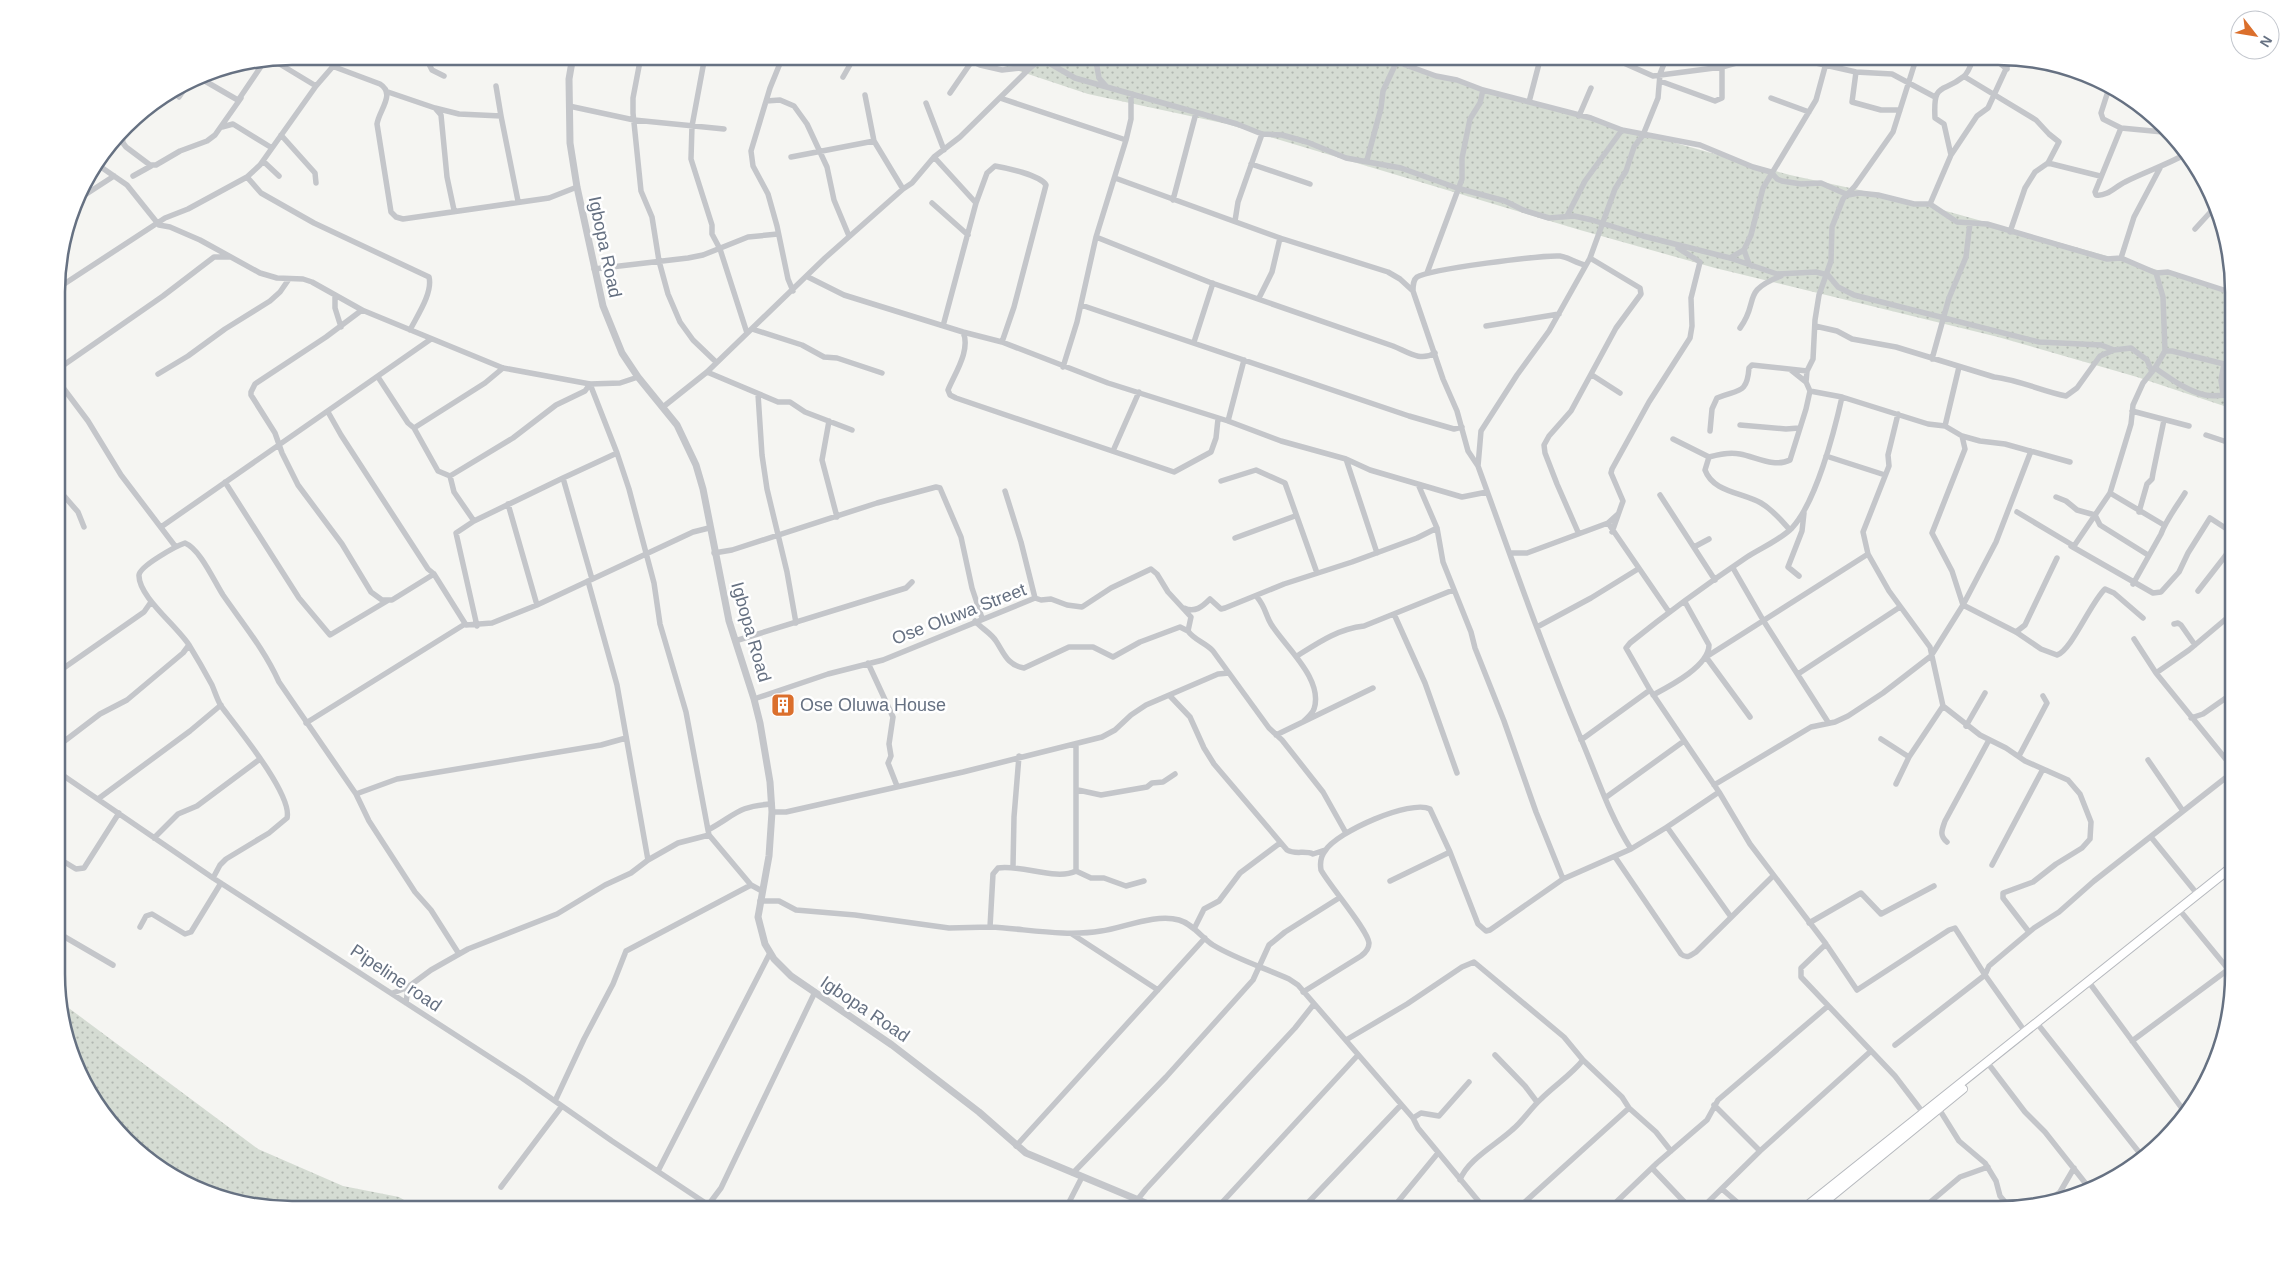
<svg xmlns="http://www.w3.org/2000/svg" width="2290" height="1266" font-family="Arial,sans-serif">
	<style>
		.grass { fill: url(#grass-dots) }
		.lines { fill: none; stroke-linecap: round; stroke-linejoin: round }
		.secondary-casing { stroke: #b6b9be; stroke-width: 10 }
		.minor { stroke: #c4c6ca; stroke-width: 5.5 }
		.tertiary { stroke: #c4c6ca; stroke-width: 7 }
		.secondary { stroke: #fff; stroke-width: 8 }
		.labels { text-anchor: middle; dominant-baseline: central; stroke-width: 5; stroke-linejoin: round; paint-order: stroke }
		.street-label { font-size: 18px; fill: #667182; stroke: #fff }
		.poi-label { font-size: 18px; fill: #667182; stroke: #fff; text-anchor: start }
		.rim { fill: none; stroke: #667182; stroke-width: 2.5 }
	</style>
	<defs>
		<pattern id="grass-dots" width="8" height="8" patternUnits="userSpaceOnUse" patternTransform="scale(1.25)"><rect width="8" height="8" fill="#d5dcd3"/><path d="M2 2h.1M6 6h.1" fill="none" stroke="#b1b7b1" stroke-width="1.8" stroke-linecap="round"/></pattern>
	</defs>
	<rect width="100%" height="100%" fill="#f5f5f2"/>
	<!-- grass -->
	<path class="grass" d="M974,56H1365L1790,175L1910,201L2233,291V409L2137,377L1998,337L1715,268L1580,230L1227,124L1088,94Z
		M58,1000L258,1149L343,1186L399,1197L421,1210H292L231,1202L174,1178L96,1105Z"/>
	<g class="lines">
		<!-- secondary casing -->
		<g class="secondary-casing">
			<path id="secondary" d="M1803,1209L2233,866
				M1816,1209L1963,1089"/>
		</g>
		<!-- minor -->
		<path class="minor" d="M425,56L432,70L444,76
			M641,56L633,98V113L641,191L652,217L659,261L668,294L680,322L693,340L716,362
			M705,56L692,126L691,159L712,225V234L720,249L747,333
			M783,56L770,88L751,151L753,166L768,194L777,226L788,279L793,291
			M961,56L980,65L1002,70L1031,67
			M1095,56L1099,78L1106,86
			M1381,56L1436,76L1457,80L1483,90L1591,118L1622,130L1700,145L1753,167L1771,172L1777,179L1782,181L1801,184L1821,183L1848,195L1859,193L1878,195L1914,204H1930L1957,222L1987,224L2107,259L2121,258L2156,273L2168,272L2233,293
			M1608,56L1653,76L1722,67L1761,56
			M1785,56L1856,72L1892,74L1935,97
			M1991,56L2007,69
			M1042,59L1075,78L1237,124L1262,134L1282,135L1307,142L1346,158L1401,168L1457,188L1505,201L1523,210L1549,218L1574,216L1592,220L1643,236L1730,258L1777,274L1816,272L1828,275L1838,287L1854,295L2039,342L2101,345L2114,350L2131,348L2147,360L2152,372
			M273,60L316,86
			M936,63L938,56
			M332,66L380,84C396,94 379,110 377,124L391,212L396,217L403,219L549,198L577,187
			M1856,72L1852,102L1881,110H1900
			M198,77L236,99H239L264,62
			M843,77L855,56
			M1965,77L2036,120L2049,134L2059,142L2048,163L2035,172L2025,188L2010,232
			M1660,81L1715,101L1722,98V67
			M2110,85L2101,113L2103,119L2121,128L2163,132
			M388,92L435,108
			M950,93L972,61
			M865,95L874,141
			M179,97L190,81
			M1000,98L1126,140L1096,237L1077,322L1063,367
			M1771,98L1809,112
			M766,101L780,100L794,106L807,124L827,167L834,200L849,236
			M1529,102L1541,56
			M926,103L944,150
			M569,106L634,120L724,129
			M501,116L518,201
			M1579,116L1591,88
			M222,127L233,124L272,148
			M2121,128L2095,192L2096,195C2107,197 2116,186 2125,182C2145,172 2166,165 2186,154
			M122,134L123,143L126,147L150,165H156L180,151L207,141L215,135L241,98
			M281,135L315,173L316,183
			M1126,140L1131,119V95
			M1951,155L1944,124L1935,118C1933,81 1942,94 1963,77C1969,73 1972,62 1974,56
			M791,157L874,141L903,189
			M934,157L976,203L943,326
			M1367,160L1381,108L1383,91L1396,63
			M263,161L279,176
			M2048,163L2100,176
			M1251,164L1310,184
			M98,165L127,185L159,225L170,227L200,240L260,273L277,278L303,279L312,282L362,310L503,368L590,384L620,383L638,377
			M133,176L151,166
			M247,177L261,193L314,223L429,277C433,293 417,316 410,330
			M1115,178L1280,238L1388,272L1400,279L1413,291
			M77,200L114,176
			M1173,200L1196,113
			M932,203L968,235
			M976,203L987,173L995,166C1007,168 1040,175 1046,185L1014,307L1002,342
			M1930,204L1951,155L1977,116L1988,108L2011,58
			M454,210L447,177L441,115L435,108L459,114L501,116L496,86
			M1567,216L1585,181L1622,130
			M1235,221L1238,202L1262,134
			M2195,229L2216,206
			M1096,237L1209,282L1393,346C1408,352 1420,362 1435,353
			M1730,258L1744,250
			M2121,258L2134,217L2160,168
			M1585,265C1576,263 1568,257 1560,256C1542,255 1430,269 1417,277C1413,280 1413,285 1413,291L1443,379L1457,411L1468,451L1478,466C1511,557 1543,649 1581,739C1597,776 1609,815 1631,849
			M1752,266L1749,264L1744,250L1751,235L1763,188L1816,100L1828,56
			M594,269L688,258L703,255L748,237L778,234
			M1427,273L1462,179V158L1470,119L1480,103L1483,90
			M808,277L844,295L963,332L1002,342L1108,383L1228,421L1281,441L1346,459L1370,470L1462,497L1487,492
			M58,288L165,218L188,209L247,177L260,165L316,86L342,56
			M335,295V308L341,327
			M1259,298L1272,272L1280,238
			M1081,305L1409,416L1454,429L1462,427
			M362,310L326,337L255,384L251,392V395L275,433L282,453L298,485L342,544L371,592L382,600H392L434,574
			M1486,326L1559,314
			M1815,326L1837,331L1852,339L1896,347L1994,377C2019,380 2042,391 2066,396L2077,388L2100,356L2114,350
			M1740,328C1760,301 1740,292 1781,276
			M752,329L802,345L824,357L837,358L882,373
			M963,332C971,350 955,373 948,390L950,395L956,398L1174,472L1211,452L1216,438L1218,419
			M1194,342L1213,283
			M2165,351H2172L2224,364
			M1932,359L1949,298L1966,257L1970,223
			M2155,368C2171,379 2187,391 2205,395C2215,397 2223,394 2233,396
			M58,369L163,296L214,257H229
			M1791,370L1806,382
			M707,372L778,402H790L805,412L852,430
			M158,374L188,356L225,329L270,301L280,292L289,279
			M1592,375L1620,393
			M378,377L408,423L414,428L438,471L450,476L513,438L556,405L585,391L590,384
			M58,381L88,421L121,475L175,546
			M590,384L617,453L563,478L592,579
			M1810,391L1842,397L1928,424L1945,426L1962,436L1980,441L2005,444L2070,462
			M758,394L762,455L767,489L787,572L796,623
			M2223,394L2221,380L2224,364L2233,358
			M1842,397C1834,433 1816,502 1792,528C1780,540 1761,548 1747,557C1707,584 1667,613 1630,643L1626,648L1650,690L1719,792L1750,844L1826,944L1857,990L1949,930L1955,928L1985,975L2026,1033
			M663,407L707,372L825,258L903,189L912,183L934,157L960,137L1031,67L1045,56
			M2132,411L2189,426
			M328,412L341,435L428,569L434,574L466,625L492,623L537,605L693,532L709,528
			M1898,414L1888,455L1889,466L1863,532L1868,554L1889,591L1930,647L1943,706L1980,735L2006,748L2025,761L2068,780L2080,794L2091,822L2090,839L2082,848L2056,864L2033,882L2003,893V898L2029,932
			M829,421L822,460L837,517
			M1228,421L1244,360
			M1740,425L1786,429L1799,428
			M1945,426L1959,367
			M414,428L485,383L503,368
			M1710,431L1712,409L1717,398C1738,389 1747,395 1749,368L1752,365L1807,371
			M2206,435L2233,444
			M1962,436L1965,449L1932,533L1952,571L1963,605L2016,632L2041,649L2057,655C2071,651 2091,602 2105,589L2114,593L2143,618
			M1673,439L1709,457C1720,454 1729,452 1740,454C1756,457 1775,468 1790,460L1806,409L1810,391L1806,382L1807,371L1813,359L1815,320L1819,295L1831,261L1832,227L1843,199L1855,186L1893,132L1917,56
			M1113,451L1139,392
			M617,453L629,489L654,583L660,624L686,712L708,830
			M1826,456L1885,475
			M1709,457L1705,470C1713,492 1741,492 1761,503C1773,510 1781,520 1790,530
			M1346,459L1377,553
			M1478,466L1481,431L1517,375L1549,331L1590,258L1615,189L1626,171L1634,147L1643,135L1658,98L1660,74L1667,56
			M450,476L454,492L474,521L563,478
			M1221,481L1256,470L1285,483L1317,573
			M225,482L299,598L330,635L387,601
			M1418,484L1437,528L1443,562L1471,632L1475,648L1504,721L1536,812L1563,879
			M58,489L78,512L84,527
			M1005,491L1021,542L1035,598
			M2110,493L2164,525
			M1660,495L1715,580
			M2056,497L2066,501L2077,510L2095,515L2100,525L2148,555
			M508,504L537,605
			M2017,512L2074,546L2110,493L2131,424L2133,405L2143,383L2155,368L2165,351L2163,297L2156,273
			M2139,512L2147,484L2152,479L2153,473L2164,420
			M474,521L456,533L477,626
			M1608,523L1669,612
			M161,527L431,339
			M1578,532L1557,484L1545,453L1544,445L1549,436L1571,411L1616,328L1641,294L1640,288L1590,258
			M1612,532L1623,501L1611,473L1612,469L1649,402L1690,338L1692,326L1691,298L1700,262L1678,248
			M1235,538L1295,516
			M2071,546L2153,593L2161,592L2179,572L2188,553L2210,518L2230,531L2233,536
			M1694,547L1709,539
			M714,553L732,550L877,503L936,487L940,488L961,537L972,588L982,618
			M1510,553H1527L1608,523L1618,514
			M1733,568L1763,620L1828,722
			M1799,576L1788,567L1802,531L1804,513
			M588,581L617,685L648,860
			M2133,584L2161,534C2166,520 2177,506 2185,493
			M2198,591L2226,555L2233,537
			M1257,597C1266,608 1265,614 1271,624C1285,647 1324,679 1314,709C1312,714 1307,718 1304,721
			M1184,608C1195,613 1202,607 1210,599L1221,609L1225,608L1284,584L1352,562L1417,538L1437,528
			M2233,613L2189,650L2156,673L2233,768
			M1394,614L1425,683L1457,773
			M975,621C981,628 991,633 996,641C1004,653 1007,665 1024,668L1069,647H1093L1113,657L1140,642L1180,627L1188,631
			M2174,624L2178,623L2181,625L2195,645
			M1537,627L1591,598L1638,569
			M2016,632L2025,625L2057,558
			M2134,639L2156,673
			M735,641L906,588L912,582
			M1297,656C1319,642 1338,629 1364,626L1453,590
			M868,663L893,717L889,744L891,756L888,763L897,786
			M58,672L144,612L151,602
			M1798,674L1900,607
			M1653,695C1670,686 1709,666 1709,645L1685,602
			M1170,696L1190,717L1204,748L1214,764L1287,850C1295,855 1305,850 1313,854L1325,850
			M754,699L828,674L883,660L1035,598L1041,600L1051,599L1067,605L1082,607L1111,588L1151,569L1157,574L1168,592L1191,617L1188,631C1194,640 1206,643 1213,651L1269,728L1282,740L1323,792L1346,833
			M1750,717L1706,657L1868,554
			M2191,718L2203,714L2233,693
			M306,723L465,624
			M1966,726L1985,693
			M1276,735L1373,688
			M1881,739L1909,757L1943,706
			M1581,740L1650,690
			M1076,745V871
			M58,746L100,714L127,700L183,653L189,645
			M2019,756L2047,703L2043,696
			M2148,760L2183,811
			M58,772L213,878L522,1078L612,1141L716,1210
			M1896,784L1909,757
			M1714,785L1811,727L1835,722L1848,716L1883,693L1931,656L1963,605L1996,542L2031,451
			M1078,790L1101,795L1147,787L1152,783L1163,782L1175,774
			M356,794L397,779L601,745L626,738
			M1605,798L1684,741
			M98,799L190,731L221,705
			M772,812H786L963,772L1102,737L1115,730L1131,715L1146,705L1218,674L1229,673
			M1667,827L1731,917
			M709,835L751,885L762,891
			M2151,837L2198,895
			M154,838L178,814L197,806L260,759
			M1947,842C1939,835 1942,830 1945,821L1989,740
			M1615,857L1681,954C1687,959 1690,956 1696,952L1773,876
			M58,858L76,869L84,868L119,813
			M1992,865L2043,769
			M1013,866L1014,817L1019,756
			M213,878L220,865L226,859L269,833L287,818C293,795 236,726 221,706C217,699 215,692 212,685C205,672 197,658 189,645C177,626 138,596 139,575C140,566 176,546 185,543C200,549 214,581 223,595C243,624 264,649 279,682L356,794L369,821L415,892L431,910L459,954
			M1390,881L1450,852
			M760,901H779L796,910L855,915L949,928L990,927C1027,929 1065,937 1101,931C1123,928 1156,913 1179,920C1193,924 1201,937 1213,945C1236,959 1265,968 1289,979L1298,985L1413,1118L1418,1128L1485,1209
			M2182,913L2233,975
			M1809,923L1861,893L1881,914L1934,886
			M140,927L146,916L152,914L185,934L191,932L221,883
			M990,927L993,874L998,868C1021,864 1056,881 1076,871L1091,878H1104L1126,886L1144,881
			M1194,929L1204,909L1219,901L1240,873L1280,843
			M58,933L113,965
			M1072,934L1158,990
			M1826,944L1801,968V977L1895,1076L1924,1114
			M2091,985L2184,1111
			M1303,992L1361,956C1365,953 1369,948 1369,943C1368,930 1329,885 1321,870C1320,864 1321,856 1325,851C1336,832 1411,799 1430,809L1450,852L1478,924L1486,931L1490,930L1563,879L1631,849L1667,827L1719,792
			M393,993L408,987L431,970L468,949L557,914L605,885L631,873L648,860L678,843L709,835L708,830C736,815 737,806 772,804
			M406,1003L408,987
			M2040,1027L2142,1156
			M1346,1040L1407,1004L1462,967L1474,962L1564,1037L1583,1060L1622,1097L1629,1108L1656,1132L1671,1151
			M2132,1041L2233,966
			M1895,1045L1985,975L1989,966L2034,928L2059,912L2094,881L2233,772
			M1495,1055L1525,1086L1537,1102
			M1990,1066L2025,1112L2045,1132L2090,1189
			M555,1101L584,1039L613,984L626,951L751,885
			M1714,1105L1760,1151
			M1939,1109L1959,1141L1985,1163L1996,1181L2000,1196L2011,1209
			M1413,1118L1421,1113L1439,1116L1469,1082
			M1016,1146L1205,938
			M1652,1168L1691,1209
			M658,1171L770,953
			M1073,1173L1166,1077L1253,980L1269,945L1285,932L1339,898
			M1460,1180C1467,1160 1497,1144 1512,1130C1523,1121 1530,1109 1541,1099C1555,1085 1571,1075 1583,1060
			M501,1187L562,1106
			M1722,1189L1745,1209
			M2046,1203L2060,1192L2074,1168
			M709,1204L721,1188L815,992
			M1216,1209L1358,1055
			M1302,1209L1401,1105
			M1392,1209L1438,1153
			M1472,1209L1479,1202
			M1517,1209L1629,1108
			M1609,1209L1657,1163L1707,1120L1718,1100L1828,1006
			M1701,1209L1760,1151L1871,1051
			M1922,1209L1960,1177L1988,1167
			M1065,1210L1082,1177
			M1137,1210L1138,1199L1146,1189L1295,1028L1314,1004"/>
		<!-- tertiary -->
		<path class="tertiary" d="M573,56L569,79L570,143L577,187L603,306L622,353L638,377L677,425L696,465L703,489L729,621L754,699L760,723L770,782L772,812L769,856L758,917L765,944L774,959L791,976L892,1045L979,1112L1026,1153L1160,1209"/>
		<!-- secondary -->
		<use href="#secondary" class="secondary"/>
	</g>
	<!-- icons -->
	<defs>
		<g id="building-square" transform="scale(1.25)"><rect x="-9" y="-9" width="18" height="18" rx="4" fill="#db6f2c" stroke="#fff"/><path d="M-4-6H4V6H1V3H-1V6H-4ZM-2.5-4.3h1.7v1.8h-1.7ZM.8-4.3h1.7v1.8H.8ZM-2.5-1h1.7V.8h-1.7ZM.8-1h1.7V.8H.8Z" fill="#fff"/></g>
	</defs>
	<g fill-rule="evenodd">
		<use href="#building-square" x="783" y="705"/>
	</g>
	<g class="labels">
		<!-- street labels -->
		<g class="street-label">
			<text transform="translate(605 247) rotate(78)">Igbopa Road</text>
			<text transform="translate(959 614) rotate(-21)">Ose Oluwa Street</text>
			<text transform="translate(751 632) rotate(74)">Igbopa Road</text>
			<text transform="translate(396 978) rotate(34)">Pipeline road</text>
			<text transform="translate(865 1009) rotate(34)">Igbopa Road</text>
		</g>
		<!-- poi labels -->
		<g class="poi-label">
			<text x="800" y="705">Ose Oluwa House</text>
		</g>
	</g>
	<!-- crop -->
	<path d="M0 0H2290V1266H0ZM292 65H1998A227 227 0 0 1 2225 292V974A227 227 0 0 1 1998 1201H292A227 227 0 0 1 65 974V292A227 227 0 0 1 292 65Z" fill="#fff" fill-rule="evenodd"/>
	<path class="rim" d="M292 65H1998A227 227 0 0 1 2225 292V974A227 227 0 0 1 1998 1201H292A227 227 0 0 1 65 974V292A227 227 0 0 1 292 65Z"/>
	<!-- north arrow -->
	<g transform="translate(2255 35) rotate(121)"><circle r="24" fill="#ffffff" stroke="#c2c6cd"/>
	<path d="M0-4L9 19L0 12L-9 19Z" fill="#db6f2c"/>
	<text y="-8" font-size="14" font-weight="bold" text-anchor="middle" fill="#667182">N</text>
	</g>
</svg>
